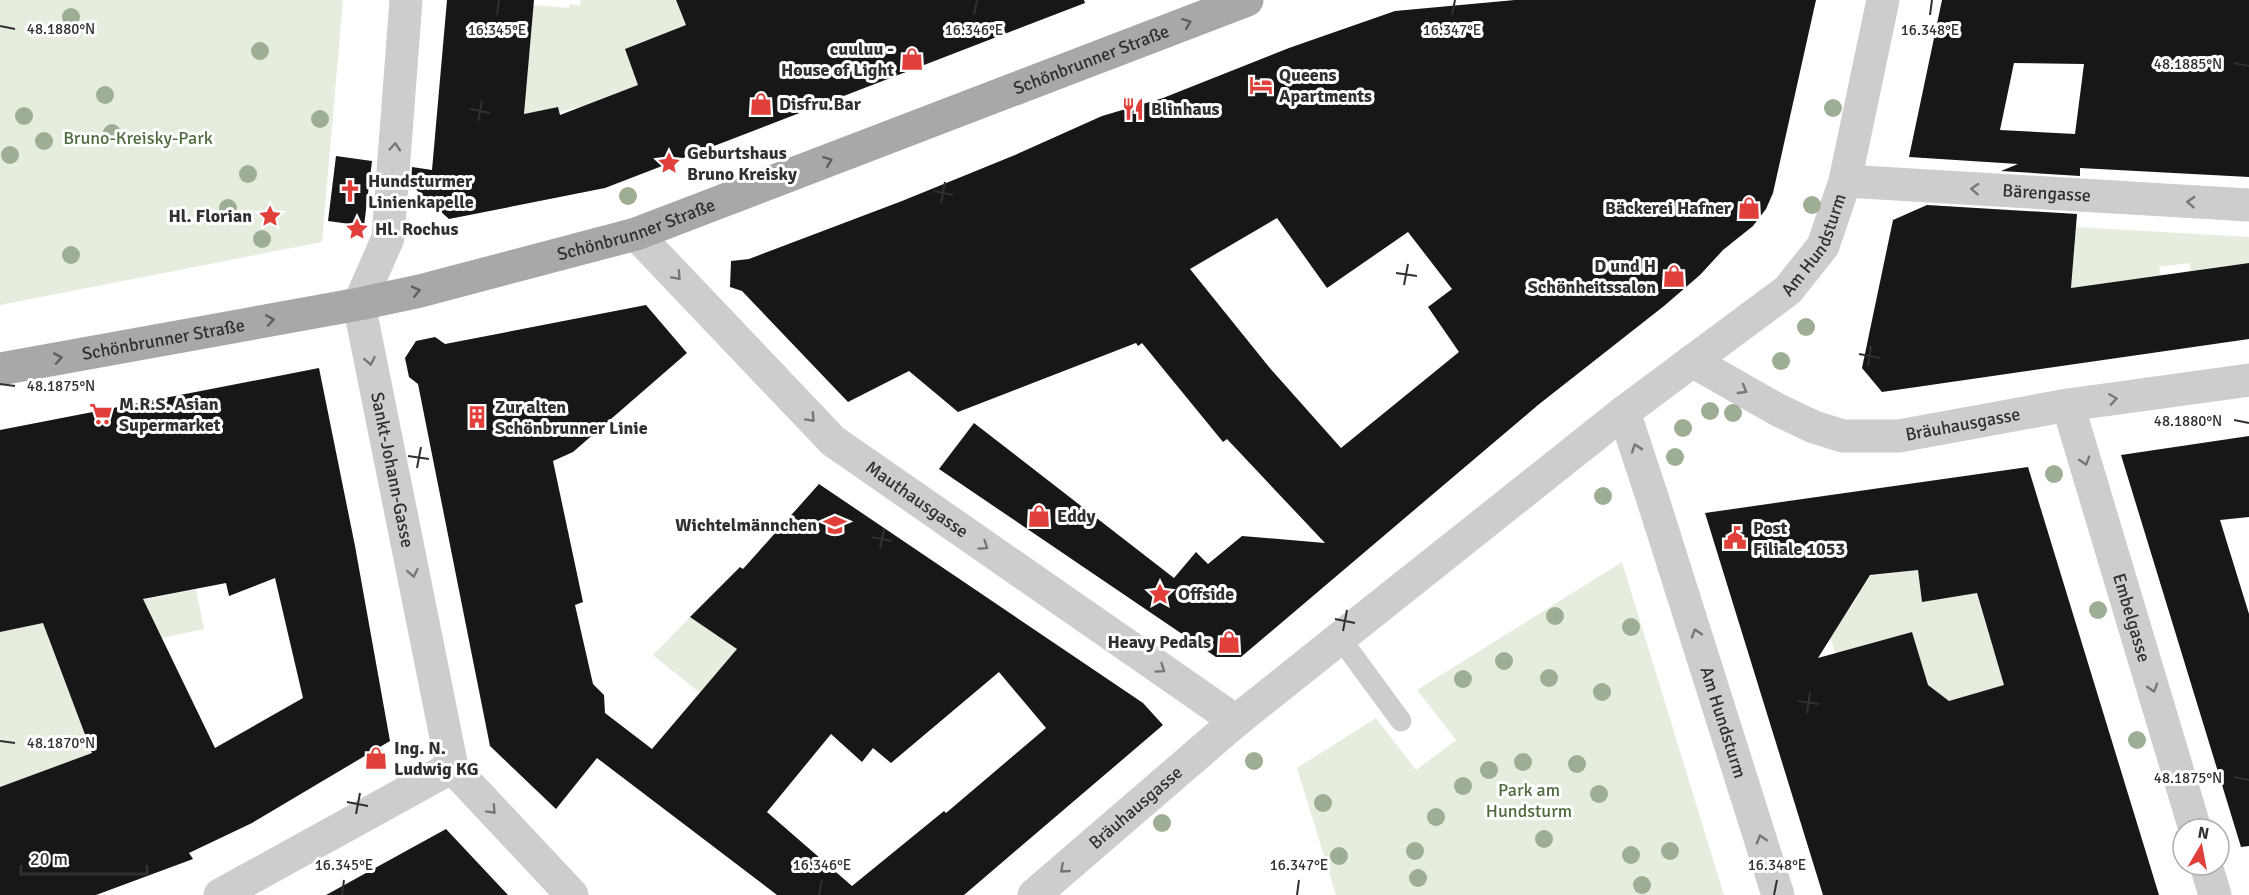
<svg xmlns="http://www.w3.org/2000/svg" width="2249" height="895" font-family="Signika,sans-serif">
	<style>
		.green { fill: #e5eddf; fill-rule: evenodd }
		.building { fill: #171717; fill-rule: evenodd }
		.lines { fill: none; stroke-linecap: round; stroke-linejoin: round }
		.lane { stroke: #cdcdcd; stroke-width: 21 }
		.street { stroke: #cdcdcd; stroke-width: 33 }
		.primary { stroke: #a8a8a8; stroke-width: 33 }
		.tree { fill: #9eae95 }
		.oneway { stroke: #606060 }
		.oneway2 { stroke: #777 }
		.ticks { fill: none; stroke: #303030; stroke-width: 2 }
		.labels { text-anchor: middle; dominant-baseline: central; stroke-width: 6; stroke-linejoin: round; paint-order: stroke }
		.poi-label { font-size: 18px; font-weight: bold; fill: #303030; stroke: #fff; text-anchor: start }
		.street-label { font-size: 18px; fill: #303030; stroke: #fff }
		.park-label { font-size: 18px; fill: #4e6b3e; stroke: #fff }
		.ticks-label { font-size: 15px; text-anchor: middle; fill: #303030; stroke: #fff; stroke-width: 6; stroke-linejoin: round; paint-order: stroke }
	</style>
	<rect width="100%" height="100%" fill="#fff"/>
	<!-- green -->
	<path class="green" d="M0,0H343L322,242L0,305Z
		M581,0H676L690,35L638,85L583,106L559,112L558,107L524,114L533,5L569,8L570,4L580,5Z
		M2076,227L2249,237V263L2191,271L2189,263L2159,267L2161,276L2071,288Z
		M1967,561L2004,685L1892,719L1836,654L1821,612L1843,618L1858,596L1842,586L1844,579L1918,570L1922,601L1949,597ZM1912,632L1925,676L1877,642Z
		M1622,562L1724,895H1336L1297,768L1376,718L1416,770L1456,740L1417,690Z
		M196,589L204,629L84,655L110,747L0,787V632L77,616L76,613Z
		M690,617L799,690L700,693L653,655Z"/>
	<!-- building -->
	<path class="building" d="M447,0H534L524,114L558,107L560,115L638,85L625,49L686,25L676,0H1084L1085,3L605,188L449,219L411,185L412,167L432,170Z
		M1515,0H1816L1773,193L1766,209L1753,226L1723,250L1700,275L1664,306L1538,405L1241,657H1216L939,469L974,423L1174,578L1196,552L1208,564L1242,536L1325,543L1227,439L1223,442L1142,343L1138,346L1136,343L958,412L909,371L848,402L742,291L730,287L731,261L749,259L902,201L1015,155L1102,116L1163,98L1289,48L1395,11ZM1277,218L1327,288L1408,232L1452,289L1428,307L1459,352L1341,448L1269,367L1190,269Z
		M1942,0H2249V177L2080,168V176L2001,171L2018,164L1909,157ZM2014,63L2084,64L2075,134L2000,130Z
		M336,156L372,161L364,226L328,221Z
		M1927,205L2077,214L2071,288L2249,263V339L1882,392L1862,368L1893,220Z
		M646,305L687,353L573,452L553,461L583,602L575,605L593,684L604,695L605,713L652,749L737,649L690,617L740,567L743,569L819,484L1143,703L1163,725L964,895H777L597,758L556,809L490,746L418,384L409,377L405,358L416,341L435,337L445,344ZM999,672L1046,728L946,813L944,811L852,886L767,812L831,734L862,762L873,748L891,763Z
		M319,368L355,546L390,741L252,823L189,853L193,859L96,895H0V787L92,753L43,623L0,632V430ZM275,578L303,698L215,748L143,599L226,583L229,596Z
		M2249,436V517L2220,520L2249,614V846L2241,847L2121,455Z
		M2028,467L2159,895H1823L1705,513ZM1918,570L1922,602L1977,593L2004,685L1949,701L1928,685L1912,632L1818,658L1870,575Z
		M446,829L508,895H326Z"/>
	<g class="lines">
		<!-- lane -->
		<path class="lane" d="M1340,638L1401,721"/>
		<!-- street -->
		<g class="street">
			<path id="s1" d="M406,0L388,238L359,304L452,767L572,895"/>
			<path id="s2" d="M1845,181L2249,205"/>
			<path id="s3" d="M636,234L833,441L1236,721"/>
			<path id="s4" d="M1692,361L1778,410L1814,427L1843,436H1899L2068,405L2249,380"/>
			<path id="s5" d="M2068,405L2195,829"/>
			<path id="s6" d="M1624,412L1653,500L1778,895"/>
			<path d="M2206,865L2215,895"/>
			<path d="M220,895L452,767"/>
			<path id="s7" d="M1034,895L1236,721L1360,622L1624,412L1788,290L1823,246L1845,181L1883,0"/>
		</g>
		<!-- primary -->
		<path class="primary" id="s8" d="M0,369L359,304L420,291L636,234L1247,0"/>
	</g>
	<!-- trees -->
	<g class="tree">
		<circle cx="71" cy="17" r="9"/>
		<circle cx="260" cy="51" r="9"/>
		<circle cx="105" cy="95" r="9"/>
		<circle cx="1833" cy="108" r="9"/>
		<circle cx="24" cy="116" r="9"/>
		<circle cx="320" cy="119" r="9"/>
		<circle cx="112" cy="133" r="9"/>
		<circle cx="44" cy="141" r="9"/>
		<circle cx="10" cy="155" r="9"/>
		<circle cx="248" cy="174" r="9"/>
		<circle cx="628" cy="196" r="9"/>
		<circle cx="1812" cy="205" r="9"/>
		<circle cx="228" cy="208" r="9"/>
		<circle cx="262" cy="239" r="9"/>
		<circle cx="71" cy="255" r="9"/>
		<circle cx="1806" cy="327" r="9"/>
		<circle cx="1781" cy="361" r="9"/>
		<circle cx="1710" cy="411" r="9"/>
		<circle cx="1733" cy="413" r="9"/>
		<circle cx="1683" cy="428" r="9"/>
		<circle cx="1675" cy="457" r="9"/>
		<circle cx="2054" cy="474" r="9"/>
		<circle cx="1603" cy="496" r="9"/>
		<circle cx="2098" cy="610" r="9"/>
		<circle cx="1555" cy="616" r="9"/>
		<circle cx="1631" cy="627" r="9"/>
		<circle cx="1504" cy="661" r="9"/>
		<circle cx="1549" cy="678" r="9"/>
		<circle cx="1463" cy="679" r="9"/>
		<circle cx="1602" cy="692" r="9"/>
		<circle cx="2137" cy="740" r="9"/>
		<circle cx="1254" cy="761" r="9"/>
		<circle cx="1523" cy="762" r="9"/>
		<circle cx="1577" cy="764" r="9"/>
		<circle cx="1489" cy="770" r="9"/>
		<circle cx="1463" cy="786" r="9"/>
		<circle cx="1599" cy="794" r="9"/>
		<circle cx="1323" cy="803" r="9"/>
		<circle cx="1436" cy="817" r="9"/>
		<circle cx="1162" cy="823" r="9"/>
		<circle cx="1544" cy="839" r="9"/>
		<circle cx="1415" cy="851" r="9"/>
		<circle cx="1670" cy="851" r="9"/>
		<circle cx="1631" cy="855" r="9"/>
		<circle cx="1339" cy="856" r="9"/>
		<circle cx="1418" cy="878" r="9"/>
		<circle cx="1642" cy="885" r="9"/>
	</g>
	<!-- one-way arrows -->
	<defs><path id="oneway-chevron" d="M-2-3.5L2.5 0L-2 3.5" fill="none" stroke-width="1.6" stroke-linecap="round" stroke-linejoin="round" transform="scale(1.5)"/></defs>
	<g class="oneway">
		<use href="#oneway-chevron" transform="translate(1187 23) rotate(-21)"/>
		<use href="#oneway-chevron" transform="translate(828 161) rotate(-21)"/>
		<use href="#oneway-chevron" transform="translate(416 291) rotate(-13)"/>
		<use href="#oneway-chevron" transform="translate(270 320) rotate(-10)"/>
		<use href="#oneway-chevron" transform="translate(58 358) rotate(-10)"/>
	</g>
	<g class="oneway2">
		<use href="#oneway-chevron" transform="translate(395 147) rotate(-85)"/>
		<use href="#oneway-chevron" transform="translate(1975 189) rotate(-177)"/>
		<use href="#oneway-chevron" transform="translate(2191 202) rotate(-177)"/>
		<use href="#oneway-chevron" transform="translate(677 276) rotate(47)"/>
		<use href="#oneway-chevron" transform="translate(370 361) rotate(79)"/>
		<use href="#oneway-chevron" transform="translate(1743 390) rotate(30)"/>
		<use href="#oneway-chevron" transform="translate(2113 399) rotate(-8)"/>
		<use href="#oneway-chevron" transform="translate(811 418) rotate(47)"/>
		<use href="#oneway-chevron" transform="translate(1636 448) rotate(-109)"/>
		<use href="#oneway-chevron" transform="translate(2085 461) rotate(73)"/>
		<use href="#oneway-chevron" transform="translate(984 546) rotate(35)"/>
		<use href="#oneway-chevron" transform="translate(413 573) rotate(79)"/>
		<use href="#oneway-chevron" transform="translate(1696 633) rotate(-108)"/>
		<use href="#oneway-chevron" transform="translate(1161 669) rotate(35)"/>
		<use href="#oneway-chevron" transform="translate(2153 688) rotate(73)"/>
		<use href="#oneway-chevron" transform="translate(492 810) rotate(47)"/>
		<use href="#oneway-chevron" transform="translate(1761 839) rotate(-107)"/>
		<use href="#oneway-chevron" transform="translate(1064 869) rotate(139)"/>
	</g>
	<!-- ticks -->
	<path class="ticks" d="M497,15L499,0M974,15L977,0M1452,15L1455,0M1930,15L1932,0M0,26L15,29M2234,63L2249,66M470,109L490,113M478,121L482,101M933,191L953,195M941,203L945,182M1396,273L1417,276M1404,285L1408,264M1859,354L1880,358M1868,366L1871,346M0,384L15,386M2234,420L2249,423M408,456L429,459M417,468L421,447M872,537L892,541M880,549L884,529M1335,619L1355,623M1343,631L1347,610M1798,701L1819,704M1807,713L1810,692M0,741L15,743M2234,777L2249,780M347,802L368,806M356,814L360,793M342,895L344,880M819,895L822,880M1297,895L1299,880M1774,895L1777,880"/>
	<!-- icons -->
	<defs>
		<g id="shop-bare" transform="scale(1.8)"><path d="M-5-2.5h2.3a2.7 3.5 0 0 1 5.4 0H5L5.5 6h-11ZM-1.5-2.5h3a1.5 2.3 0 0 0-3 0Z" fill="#e13f39" stroke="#fff" stroke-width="2.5" paint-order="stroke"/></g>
		<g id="hotel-bare" transform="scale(1.8)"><path d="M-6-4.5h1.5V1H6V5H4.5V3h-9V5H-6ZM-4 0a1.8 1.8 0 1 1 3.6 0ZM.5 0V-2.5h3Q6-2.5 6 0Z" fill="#e13f39" stroke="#fff" stroke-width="2.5" paint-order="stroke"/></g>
		<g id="restaurant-bare" transform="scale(1.8)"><path d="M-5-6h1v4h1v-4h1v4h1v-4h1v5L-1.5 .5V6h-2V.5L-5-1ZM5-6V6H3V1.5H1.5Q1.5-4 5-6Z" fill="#e13f39" stroke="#fff" stroke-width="2.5" paint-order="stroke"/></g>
		<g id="sight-bare" transform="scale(1.8)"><path d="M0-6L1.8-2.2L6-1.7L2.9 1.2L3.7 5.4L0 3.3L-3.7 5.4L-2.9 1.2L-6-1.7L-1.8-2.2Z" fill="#e13f39" stroke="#fff" stroke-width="2.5" paint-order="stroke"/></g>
		<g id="church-bare" transform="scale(1.8)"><path d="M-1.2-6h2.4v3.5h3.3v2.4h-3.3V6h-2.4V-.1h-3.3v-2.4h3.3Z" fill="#e13f39" stroke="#fff" stroke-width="2.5" paint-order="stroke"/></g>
		<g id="supermarket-bare" transform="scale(1.8)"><path d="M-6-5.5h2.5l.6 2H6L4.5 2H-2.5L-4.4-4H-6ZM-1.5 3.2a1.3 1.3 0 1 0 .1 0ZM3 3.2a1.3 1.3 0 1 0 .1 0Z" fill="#e13f39" stroke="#fff" stroke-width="2.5" paint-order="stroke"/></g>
		<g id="building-bare" transform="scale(1.8)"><path d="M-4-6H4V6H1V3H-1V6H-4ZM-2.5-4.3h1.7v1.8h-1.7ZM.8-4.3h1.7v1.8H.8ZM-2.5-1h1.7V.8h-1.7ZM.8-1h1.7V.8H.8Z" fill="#e13f39" stroke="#fff" stroke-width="2.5" paint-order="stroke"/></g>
		<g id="school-bare" transform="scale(1.8)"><path d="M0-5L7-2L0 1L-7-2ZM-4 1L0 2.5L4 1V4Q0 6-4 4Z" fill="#e13f39" stroke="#fff" stroke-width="2.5" paint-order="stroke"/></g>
		<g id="civic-bare" transform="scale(1.8)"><path d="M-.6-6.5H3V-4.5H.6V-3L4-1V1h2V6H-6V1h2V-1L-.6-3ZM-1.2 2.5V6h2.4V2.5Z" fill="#e13f39" stroke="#fff" stroke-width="2.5" paint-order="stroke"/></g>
	</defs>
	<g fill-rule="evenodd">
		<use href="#shop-bare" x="912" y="59"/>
		<use href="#hotel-bare" x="1261" y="85"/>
		<use href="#shop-bare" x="761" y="104"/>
		<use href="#restaurant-bare" x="1133" y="109"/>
		<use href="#sight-bare" x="669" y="163"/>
		<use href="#church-bare" x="350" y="191"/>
		<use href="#shop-bare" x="1749" y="208"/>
		<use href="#sight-bare" x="270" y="216"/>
		<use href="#sight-bare" x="357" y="229"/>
		<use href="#shop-bare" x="1674" y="276"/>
		<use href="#supermarket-bare" x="101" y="414"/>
		<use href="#building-bare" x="477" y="417"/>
		<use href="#shop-bare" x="1039" y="516"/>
		<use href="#school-bare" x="835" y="525"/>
		<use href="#civic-bare" x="1735" y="538"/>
		<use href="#sight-bare" x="1160" y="594"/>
		<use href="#shop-bare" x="1229" y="642"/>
		<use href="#shop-bare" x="376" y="758"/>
	</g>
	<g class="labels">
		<!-- poi labels -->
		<g class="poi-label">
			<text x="894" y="49" text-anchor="end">cuuluu -<tspan x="894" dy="21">House of Light</tspan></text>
			<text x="1279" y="75">Queens<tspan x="1279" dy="21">Apartments</tspan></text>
			<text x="779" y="104">Disfru.Bar</text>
			<text x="1151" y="109">Blinhaus</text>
			<text x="687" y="153">Geburtshaus<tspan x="687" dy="21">Bruno Kreisky</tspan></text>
			<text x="368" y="181">Hundsturmer<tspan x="368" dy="21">Linienkapelle</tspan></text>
			<text x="1731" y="208" text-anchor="end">Bäckerei Hafner</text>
			<text x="252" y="216" text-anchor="end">Hl. Florian</text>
			<text x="375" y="229">Hl. Rochus</text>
			<text x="1656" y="266" text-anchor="end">D und H<tspan x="1656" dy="21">Schönheitssalon</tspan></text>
			<text x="119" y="404">M.R.S. Asian<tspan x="119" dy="21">Supermarket</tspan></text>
			<text x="495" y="407">Zur alten<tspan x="495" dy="21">Schönbrunner Linie</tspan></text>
			<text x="1057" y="516">Eddy</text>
			<text x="817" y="525" text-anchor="end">Wichtelmännchen</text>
			<text x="1753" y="528">Post<tspan x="1753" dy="21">Filiale 1053</tspan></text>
			<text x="1178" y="594">Offside</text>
			<text x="1211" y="642" text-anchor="end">Heavy Pedals</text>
			<text x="394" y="748">Ing. N.<tspan x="394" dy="21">Ludwig KG</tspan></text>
		</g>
		<!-- street labels -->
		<g class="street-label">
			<text stroke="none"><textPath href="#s8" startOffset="1138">Schönbrunner Straße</textPath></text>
			<text stroke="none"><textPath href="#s2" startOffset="202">Bärengasse</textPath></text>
			<text stroke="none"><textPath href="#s8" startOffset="652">Schönbrunner Straße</textPath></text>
			<text stroke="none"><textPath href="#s7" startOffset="1020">Am Hundsturm</textPath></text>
			<text stroke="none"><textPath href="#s8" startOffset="166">Schönbrunner Straße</textPath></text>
			<text stroke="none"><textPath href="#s4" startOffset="290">Bräuhausgasse</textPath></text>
			<text stroke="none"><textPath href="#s1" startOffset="480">Sankt-Johann-Gasse</textPath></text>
			<text stroke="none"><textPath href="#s3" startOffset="388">Mauthausgasse</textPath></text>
			<text stroke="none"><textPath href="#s5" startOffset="222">Embelgasse</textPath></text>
			<text stroke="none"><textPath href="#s6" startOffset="326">Am Hundsturm</textPath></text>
			<text stroke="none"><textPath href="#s7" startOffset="134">Bräuhausgasse</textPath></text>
		</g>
		<!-- park labels -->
		<g class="park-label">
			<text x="138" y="138">Bruno-Kreisky-Park</text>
			<text x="1529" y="790">Park am<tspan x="1529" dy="21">Hundsturm</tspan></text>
		</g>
	</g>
	<g class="ticks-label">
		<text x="61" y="34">48.1880°N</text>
		<text x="497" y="35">16.345°E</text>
		<text x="974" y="35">16.346°E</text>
		<text x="1452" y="35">16.347°E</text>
		<text x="1930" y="35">16.348°E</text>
		<text x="2188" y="69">48.1885°N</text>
		<text x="61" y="391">48.1875°N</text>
		<text x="2188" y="426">48.1880°N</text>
		<text x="61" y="748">48.1870°N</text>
		<text x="2188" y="783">48.1875°N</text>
		<text x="344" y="870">16.345°E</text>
		<text x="822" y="870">16.346°E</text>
		<text x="1299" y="870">16.347°E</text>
		<text x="1777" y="870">16.348°E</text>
	</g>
	<!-- north arrow -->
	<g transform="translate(2201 847) rotate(10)"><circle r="28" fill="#ffffff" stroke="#acacac" stroke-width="1.5"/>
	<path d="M0-4.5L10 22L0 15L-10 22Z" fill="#e13f39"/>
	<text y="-9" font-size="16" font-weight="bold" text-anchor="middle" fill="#303030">N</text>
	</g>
	<!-- scale -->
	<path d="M21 865v9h126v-9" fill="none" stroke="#303030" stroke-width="3"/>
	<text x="30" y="865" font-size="18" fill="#303030" stroke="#ffffff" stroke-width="4.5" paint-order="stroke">20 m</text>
</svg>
